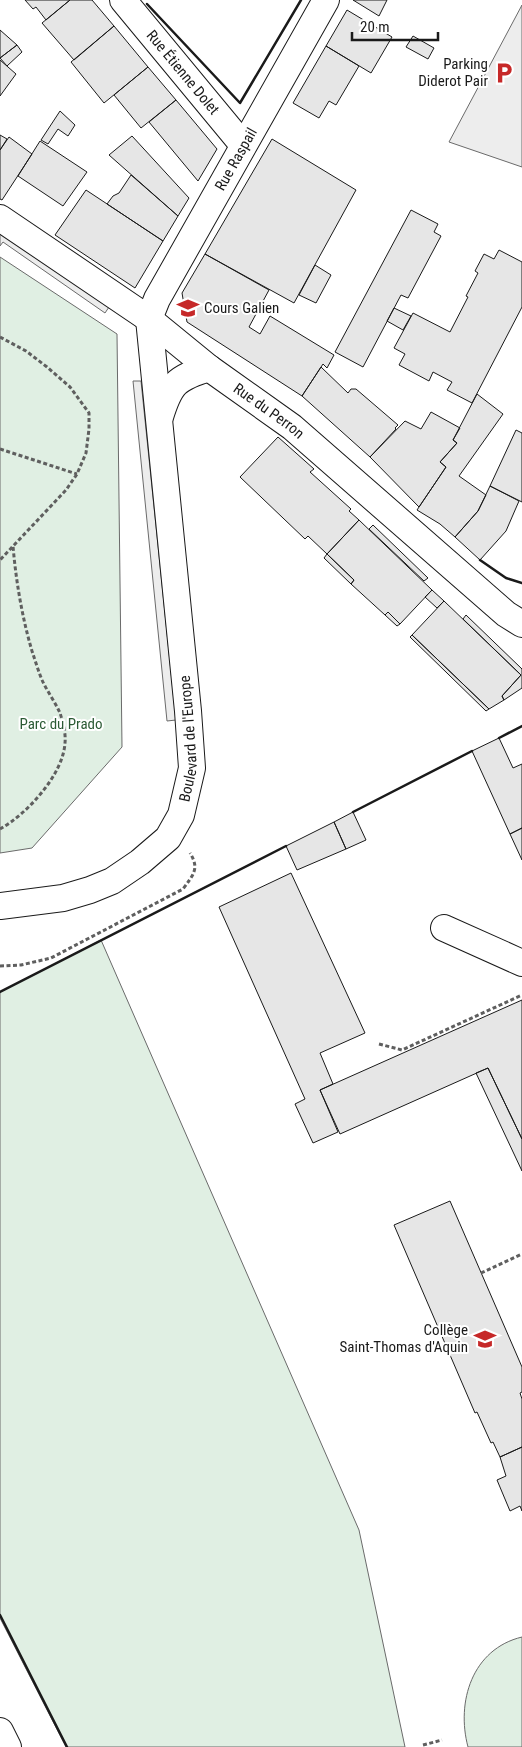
<svg xmlns="http://www.w3.org/2000/svg" width="522" height="1747" font-family="'Roboto Condensed',sans-serif">
	<style>
		.green { fill: #e0efe3; stroke: #6a6a6a }
		.parking { fill: #ededed; stroke: #6a6a6a }
		.building { fill: #e6e6e6; stroke: #1a1a1a }
		.lines { fill: none; stroke-linecap: round; stroke-linejoin: round }
		.street-casing { stroke: #1a1a1a; stroke-width: 28 }
		.path { stroke: #5f5f5f; stroke-width: 3; stroke-dasharray: 4 2.5; stroke-linecap: butt }
		.street { stroke: #fff; stroke-width: 26 }
		.wall { stroke: #1a1a1a; stroke-width: 2.5 }
		.labels { text-anchor: middle; dominant-baseline: central; stroke-width: 4; stroke-linejoin: round; paint-order: stroke }
		.poi-label { font-size: 15px; fill: #1a1a1a; stroke: #fff; text-anchor: end }
		.street-label { font-size: 15px; fill: #1a1a1a; stroke: #fff }
		.park-label { font-size: 15px; fill: #2b5a34; stroke: #fff }
	</style>
	<rect width="100%" height="100%" fill="#fff"/>
	<!-- green -->
	<path class="green" d="M0,257L117,334L122,747L32,848L0,853Z
		M101,940L359,1530L405,1747H66L0,1618V992Z
		M522,1637V1747H468C456,1702 472,1649 522,1637Z"/>
	<!-- parking -->
	<path class="parking" d="M522,5V167L449,142Z
		M0,229L111,304L105,313L3,242L0,246Z
		M133,381H141L176,720L167,721Z"/>
	<!-- building -->
	<path class="building" d="M25,0H70L46,20L36,7L33,9Z
		M70,0H92L114,26L74,60L42,23Z
		M353,0H387L379,16Z
		M347,10L392,37L371,73L326,46Z
		M114,26L148,67L104,103L71,62Z
		M0,30L17,45L0,58Z
		M413,36L434,48L428,59L406,47Z
		M17,45L22,52L7,66L0,58Z
		M326,46L359,66L336,105L329,101L319,118L293,103Z
		M0,60L16,74L0,96Z
		M148,67L176,100L141,128L114,95Z
		M176,100L217,149L198,181L149,122Z
		M60,111L75,125L68,136L58,129L48,144L41,140Z
		M0,135L7,139L0,150Z
		M132,136L189,198L178,216L109,155Z
		M9,137L32,154L2,200L0,199V150Z
		M272,139L356,190L294,303L205,254Z
		M40,141L87,172L63,206L18,176Z
		M131,175L178,216L163,241L107,204L113,196L119,193Z
		M86,190L163,241L135,288L55,235Z
		M411,210L438,224L434,232L441,236L408,298L401,295L363,367L335,352Z
		M499,250L522,262V307L472,403L447,390L452,382L433,372L429,381L399,365L405,354L394,348L413,313L450,332L468,297L466,296L478,273L475,271L484,254L494,259Z
		M205,254L269,290L249,327L260,334L270,316L334,355L327,368L323,364L302,396L187,322L182,293Z
		M315,265L331,275L316,303L299,295Z
		M394,308L411,316L403,330L387,321Z
		M321,367L348,393L351,389H356L398,425L395,428L396,429L370,457L302,396Z
		M477,394L503,414L459,476L486,495L478,511L455,537L440,524L417,510L446,467L440,462L457,443L453,440Z
		M431,412L460,428L453,440L457,443L440,462L446,467L419,507L370,457L405,421L421,429Z
		M516,430L522,433V502L490,486Z
		M278,437L314,469L310,472L351,509L349,511L359,520L327,554L308,536L305,539L240,477Z
		M490,486L519,501L506,531L480,560L455,537L478,511Z
		M359,520L432,590L400,624L388,612L385,615L351,584L354,580L327,554Z
		M373,525L428,578L424,581L369,529Z
		M327,554L354,580L351,584L324,558Z
		M432,590L444,601L437,608L425,597Z
		M444,601L521,675L502,696L504,700L489,709L412,635Z
		M388,612L400,624L397,626L385,615Z
		M466,615L522,669V688L504,700L502,696L521,675L463,619Z
		M412,635L489,709L486,711L410,637Z
		M499,738L513,768L522,764V828L510,834L472,751Z
		M353,812L366,840L346,849L334,822Z
		M334,822L346,849L297,870L286,846Z
		M522,828V860L510,834Z
		M291,873L365,1033L320,1053L333,1084L320,1090L338,1132L313,1143L295,1104L305,1099L219,907Z
		M522,1000V1139L488,1068L340,1134L320,1090Z
		M488,1068L522,1139V1171L476,1073Z
		M450,1201L522,1367V1392L520,1393L522,1399V1447L500,1457L493,1442L491,1443L477,1412L475,1413L394,1225Z
		M522,1447V1511L520,1506L510,1511L497,1480L506,1476L500,1457Z"/>
	<g class="lines">
		<!-- street casing -->
		<g class="street-casing">
			<g id="street">
				<path id="s1" d="M123,0L243,145"/>
				<path id="s2" d="M0,218L149,319L209,368L292,427L506,614L522,624"/>
				<path d="M160,417C170,384 176,378 209,368"/>
				<path id="s3" d="M0,906L63,898L90,890L112,881L140,862L168,838L181,815L192,768L188,711L149,319L157,299L326,0"/>
				<path d="M444,928L522,963"/>
				<path d="M0,1731L8,1747"/>
			</g>
		</g>
		<!-- path -->
		<path class="path" d="M0,337L26,351L47,367L70,387L89,413V429L86,453L77,474L66,490L0,560
			M0,449L77,474
			M0,829C27,814 63,775 65,743C66,734 63,722 60,713C55,702 47,691 42,680C38,670 35,660 32,651C22,617 16,581 13,546
			M0,966L21,965L51,958L183,889C193,875 200,869 190,853
			M379,1044L402,1050L522,995
			M481,1273L522,1254
			M423,1745L442,1740"/>
		<!-- street -->
		<use href="#street" class="street"/>
		<!-- wall -->
		<path class="wall" d="M147,4L240,103L301,0
			M480,560L506,578L522,583
			M499,738L522,726
			M353,812L472,751
			M0,992L286,846
			M0,1615L67,1747"/>
	</g>
	<!-- icons -->
	<defs>
		<g id="parking-bare" transform="scale(1.725)"><path d="M-3.5-5.5H1a3.5 3.5 0 0 1 0 7H-1V5.5H-3.5ZM-1-3.4V-.6H.8a1.4 1.4 0 0 0 0-2.8Z" fill="#c62828" stroke="#fff" stroke-width="2.5" paint-order="stroke"/></g>
		<g id="university-bare" transform="scale(1.725)"><path d="M0-5L7-2L0 1L-7-2ZM-4 1L0 2.5L4 1V4Q0 6-4 4Z" fill="#c62828" stroke="#fff" stroke-width="2.5" paint-order="stroke"/></g>
		<g id="school-bare" transform="scale(1.725)"><path d="M0-5L7-2L0 1L-7-2ZM-4 1L0 2.5L4 1V4Q0 6-4 4Z" fill="#c62828" stroke="#fff" stroke-width="2.5" paint-order="stroke"/></g>
	</defs>
	<g fill-rule="evenodd">
		<use href="#parking-bare" x="504" y="73"/>
		<use href="#university-bare" x="188" y="308"/>
		<use href="#school-bare" x="485" y="1339"/>
	</g>
	<g class="labels">
		<!-- poi labels -->
		<g class="poi-label">
			<text x="488" y="64">Parking<tspan x="488" dy="17">Diderot Pair</tspan></text>
			<text x="204" y="308" text-anchor="start">Cours Galien</text>
			<text x="468" y="1330">Collège<tspan x="468" dy="17">Saint-Thomas d'Aquin</tspan></text>
		</g>
		<!-- street labels -->
		<g class="street-label">
			<text stroke="none"><textPath href="#s1" startOffset="94">Rue Étienne Dolet</textPath></text>
			<text stroke="none"><textPath href="#s3" startOffset="894">Rue Raspail</textPath></text>
			<text stroke="none"><textPath href="#s2" startOffset="331">Rue du Perron</textPath></text>
			<text stroke="none"><textPath href="#s3" startOffset="290">Boulevard de l'Europe</textPath></text>
		</g>
		<!-- park labels -->
		<g class="park-label">
			<text x="61" y="724">Parc du Prado</text>
		</g>
	</g>
	<!-- scale -->
	<path d="M352 32v8h86v-8" fill="none" stroke="#1a1a1a" stroke-width="2.5"/>
	<text x="360" y="32" font-size="15" fill="#1a1a1a" stroke="#ffffff" stroke-width="4" paint-order="stroke">20 m</text>
</svg>
